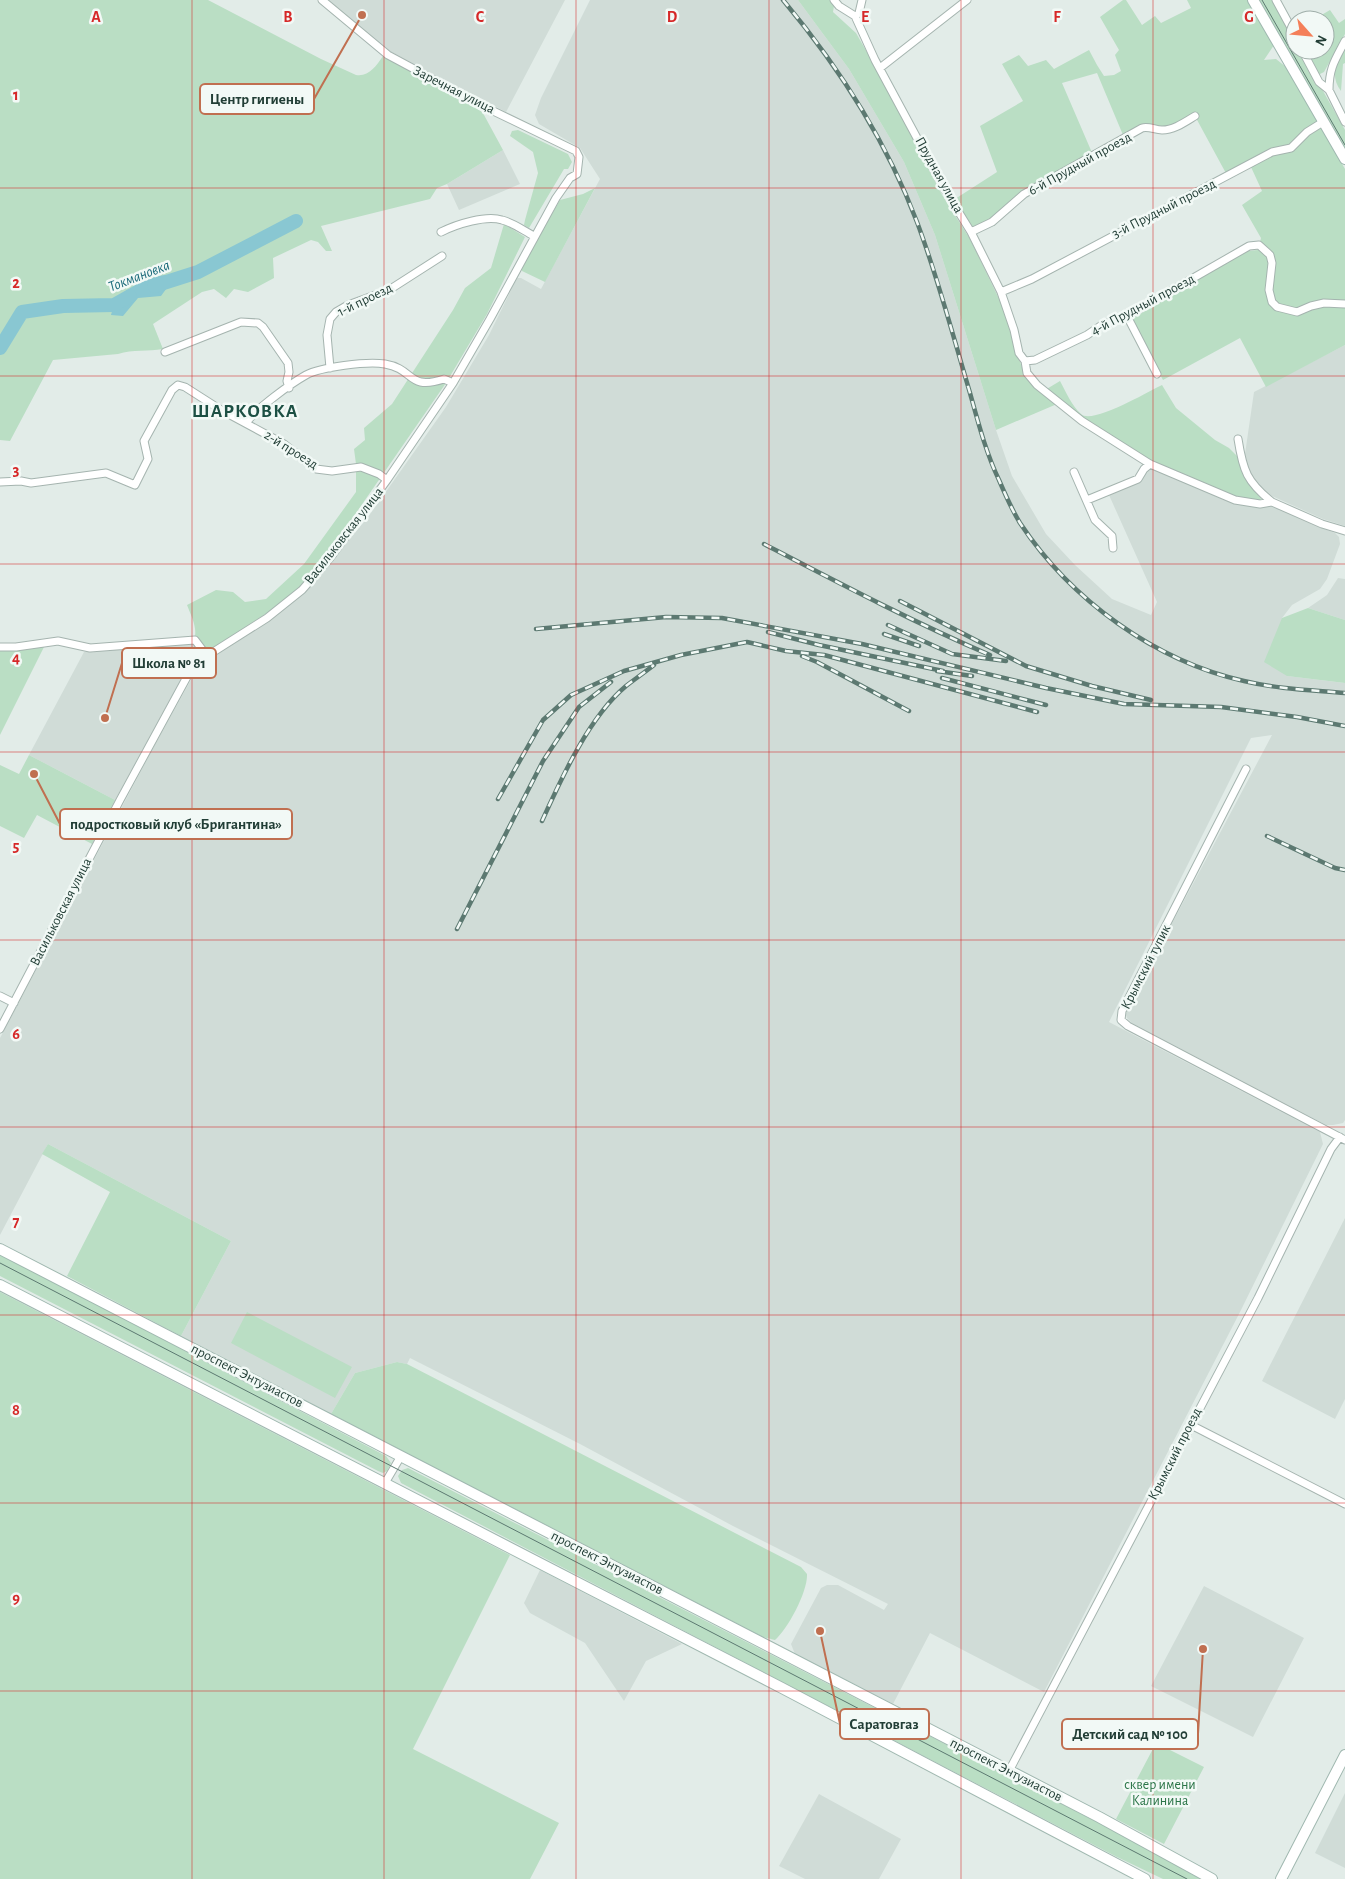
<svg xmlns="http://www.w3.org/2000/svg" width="1345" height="1879" font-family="'Alegreya Sans',sans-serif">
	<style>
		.built { fill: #d0dcd7 }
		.green { fill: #badec4 }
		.water { fill: #89c7d2 }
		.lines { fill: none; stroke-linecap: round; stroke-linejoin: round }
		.river { stroke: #89c7d2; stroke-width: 14 }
		.street-casing { stroke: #a5b4af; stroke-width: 9 }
		.secondary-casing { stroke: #a0b8b0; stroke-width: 12 }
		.street { stroke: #fff; stroke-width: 7 }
		.secondary { stroke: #fff; stroke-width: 10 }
		.tram { stroke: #5c7971; stroke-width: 1 }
		.rail-casing { stroke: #5c7971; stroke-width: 4.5 }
		.rail { stroke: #f2f9f6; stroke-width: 2.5; stroke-dasharray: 8; stroke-linecap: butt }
		.grid { fill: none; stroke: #d62828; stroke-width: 1; stroke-opacity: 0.55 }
		.labels { text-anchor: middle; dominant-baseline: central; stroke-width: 5; stroke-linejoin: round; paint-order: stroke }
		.street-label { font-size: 14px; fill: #223e36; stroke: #f2f9f6 }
		.park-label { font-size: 14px; fill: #2b7548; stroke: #f2f9f6 }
		.water-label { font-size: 15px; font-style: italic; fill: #1b6a7a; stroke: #f2f9f6 }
		.district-label { font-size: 19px; font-weight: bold; letter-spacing: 1px; fill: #1d5044; stroke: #f2f9f6 }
		.grid-label { font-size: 16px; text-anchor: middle; font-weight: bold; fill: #d62828; stroke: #f2f9f6; stroke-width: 5; stroke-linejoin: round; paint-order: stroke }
		.leader { fill: none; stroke: #c06f50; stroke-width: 2 }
		.callout-dot { fill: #c06f50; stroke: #f2f9f6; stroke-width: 2 }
		.callout { fill: #f2f9f6; stroke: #c06f50; stroke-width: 2 }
		.callout-label { font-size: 15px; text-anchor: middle; font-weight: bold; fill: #223e36 }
	</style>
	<rect width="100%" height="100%" fill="#e2ece8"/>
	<!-- built -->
	<path class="built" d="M328,0H565L506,112L384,48Z
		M590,0H798L849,69L904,162L935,235L996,430L1012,476L1046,534L1075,565L1112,599L1151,615L1157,602L1109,495L1142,481L1146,470L1150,468H1155L1234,502L1259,507L1273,506L1279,508L1319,527L1335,533L1339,537L1340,544L1327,579L1320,589L1292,605L1282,618L1287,676L1345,683V1120L1343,1123L1333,1125H1326L1132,1023L1127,1018L1125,1012L1272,735L1251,738L1109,1022L1320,1132L1323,1144L1239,1314L1044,1692L930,1633L893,1704L795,1654L791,1644L821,1588L827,1585H838L884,1610L888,1604L733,1526L580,1444L410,1358L407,1364L397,1362L355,1373L331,1414L181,1336L231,1241L48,1144L0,1235V1038L152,750L192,678L200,667L210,659L266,623L313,584L368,517L446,407L489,335L517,278H521L541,289L600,179L580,148L539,124L535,115L541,98Z
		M503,150L520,184L459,210L447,184Z
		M1345,345V526L1323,519L1272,496L1260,489L1248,472L1245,454L1254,392Z
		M1338,578L1345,579V620L1308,608L1327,595Z
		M181,643H193L198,653L181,673V680L115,800L29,755L84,652Z
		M1345,1218V1399L1335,1419L1262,1381Z
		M540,1570L682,1644L646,1661L624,1701L585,1643L530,1613L524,1603Z
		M1204,1586L1304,1638L1253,1737L1151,1686Z
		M1345,1793V1868L1315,1853Z
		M819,1794L901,1839L879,1879H805L779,1866Z"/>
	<!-- green -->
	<path class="green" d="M0,0H208L321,59L356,75C369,77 376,66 383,56L478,107L484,115L503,150L447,184L437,188L430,199L321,226L332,251H326L318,242L311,240L273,258L274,278L248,292L234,289L226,298L214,289L202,292L153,324L163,349C148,352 133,349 118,354L53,360L10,441L0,440Z
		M798,0H835L833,12L856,33L912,131L941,193L970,239L1002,305L1017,354L1025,375L1057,404L996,430L935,235L904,162L849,69Z
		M1123,0H1126L1142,25L1155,16L1161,23L1191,8L1187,0H1250L1274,45L1264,60L1276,59L1286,67L1345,169V345L1266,387L1240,338L1163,380L1131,322L1132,317L1246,251L1258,250L1261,238L1242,205L1262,191L1251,167L1228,177L1196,118L1167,128L1123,135L1097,73L1062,83L1093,155L1023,194L990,221L976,228L972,227L969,223L955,199L997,172L980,126L1023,101L1002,64L1019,55L1028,66L1046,60L1054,69L1089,50L1097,65L1104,76L1114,75L1121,71L1115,55L1119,50L1100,17Z
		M1258,0H1272L1295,42V50H1300L1345,130V152Z
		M1330,10L1339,23L1345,19V34L1324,72L1318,75L1306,50H1325V20H1313Z
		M1345,46V63L1343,64L1341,91C1329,75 1337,62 1345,46Z
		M518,130L568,154L572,162L568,169H564L529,228L524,225L525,220L538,173L533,152L510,136L512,131Z
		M595,188L545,282L522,271L521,267L560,200L583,194Z
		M504,224L525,237L487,314L446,383L327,555L300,588L267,613L201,656L193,643C199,630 192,618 187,605L216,590L233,592L245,602L266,599L304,564L356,492V464L354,449L365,440L364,428L392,404L453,310L465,288L491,268Z
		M1060,381C1066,392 1072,406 1081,414C1092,425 1149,391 1162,385L1176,408L1215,440L1229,448L1237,456L1249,484L1262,500L1259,502L1245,500L1223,493L1154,462L1095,427L1045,390Z
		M1308,608L1345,620V683L1287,676L1264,662L1282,618Z
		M44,647L0,735V650Z
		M29,755L115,800L92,844L37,815L24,838L0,826V765L19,774Z
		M48,1144L231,1241L181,1336L67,1276L110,1192L42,1154Z
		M0,1254L386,1456L391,1463L387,1471L383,1473L378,1471L0,1276Z
		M0,1292L510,1555L413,1749L559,1823L530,1879H0Z
		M247,1312L352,1367L335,1398L231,1343Z
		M397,1362L407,1364L801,1567L807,1574C808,1591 788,1629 775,1640L763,1637L331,1414L355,1373Z
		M408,1468L1128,1838L1200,1879H1163L1117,1857L401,1483L398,1476L402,1470Z
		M1156,1743L1204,1767L1164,1844L1116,1819Z"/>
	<!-- water -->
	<path class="water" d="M165,275L172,281L161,296L138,298L123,316L111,315C112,311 114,305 116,301C125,287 150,277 165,275Z"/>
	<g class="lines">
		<!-- river -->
		<path class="river" d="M154,286L198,272L296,221
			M0,348L22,312L63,306L114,305L130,296"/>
		<!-- street casing -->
		<g class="street-casing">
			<path id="street" d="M834,0L839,6L855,16L875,60L945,190L971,232L1001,292L1014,330L1019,353L1025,361L1027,373L1037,385L1082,421L1150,464L1235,500L1260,504L1272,502L1322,524L1345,531
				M1276,0L1295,35
				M855,16L859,13L862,0
				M1302,50L1319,82L1329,90L1345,122
				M880,68L967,0
				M1329,90C1329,68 1335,60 1345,41
				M441,232C457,224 486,215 502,220C514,223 524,231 534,236
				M971,232L992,222L1024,194L1142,128C1149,126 1155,130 1162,130C1174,130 1185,122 1195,116
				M1001,292L1032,279L1272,152L1291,148L1307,132L1323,122
				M1127,316L1157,374
				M165,352L241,322L258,323L263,327L288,363L289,372L287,381L289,388
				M1025,361L1035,360L1087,335L1102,325L1127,316L1249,246L1259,245L1270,255L1272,263L1269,290L1272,302L1277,307L1297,312L1311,306L1324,303L1345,304
				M330,368L327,335L330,319L336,312L348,305L389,290L442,256
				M246,423C256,409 290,384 306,375C321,367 367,361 385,364C415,369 407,391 444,379L453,383
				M1238,439C1243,471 1247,482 1272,502
				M1074,472L1095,520L1112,536L1113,548
				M0,482L21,481L31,483L106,473L135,485L148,459L144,441L172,390L178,385L185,387L221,410L284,444L316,469L332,471L361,467L379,474L387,480
				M1087,500L1138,479L1144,469L1150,464
				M0,647H16L58,641L90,648L195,640L207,656
				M1246,769L1122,1011L1121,1020L1128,1026L1345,1140
				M0,996L14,1003
				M0,1029L120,800L188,675L196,665L207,656L267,618L302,590L330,558L387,480L453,383L490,319L556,198L570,178L577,174L579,157L576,151L485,107L388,55L322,0
				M1191,1425L1345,1504
				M385,1483L401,1456
				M1009,1771L1258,1298L1331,1149L1340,1137"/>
		</g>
		<!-- secondary casing -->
		<g class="secondary-casing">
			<path id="secondary" d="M1253,0L1345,159
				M0,1249L1099,1817L1212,1879
				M0,1285L782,1688L1145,1879
				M1281,1879L1345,1755"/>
		</g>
		<!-- street -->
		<use href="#street" class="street"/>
		<!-- secondary -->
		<use href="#secondary" class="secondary"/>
		<!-- tram -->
		<path class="tram" d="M1262,0L1345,145
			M0,1263L1187,1879"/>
		<!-- rail casing -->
		<g class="rail-casing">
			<path id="rail" d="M783,0C839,67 886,140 917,222C938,278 953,336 970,393C978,422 986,453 999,480C1005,494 1012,510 1020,523C1071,600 1155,661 1244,681C1277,689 1311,690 1345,693
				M764,544C839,583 913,622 990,655
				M900,601L1026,666L1092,686L1151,700
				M888,625L952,654L1006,661
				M536,629L666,617L722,618L862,644L1046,688L1124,704L1221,707L1297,717L1345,726
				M768,632L819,645L943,671
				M884,634L919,646
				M802,656L817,662L909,711
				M937,671L972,676
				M942,678L1046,705
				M498,799L543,720L571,695L624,671L681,655L747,642L786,651L824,655L1037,712
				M542,821C562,777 589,717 626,686C635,679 645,672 654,665
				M1267,836L1335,868L1345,870
				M457,929L543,761L579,707L611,682"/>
		</g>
		<!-- rail -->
		<use href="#rail" class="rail"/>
	</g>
	<!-- grid -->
	<path class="grid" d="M192,0V1879M384,0V1879M576,0V1879M769,0V1879M961,0V1879M1153,0V1879M0,188H1345M0,376H1345M0,564H1345M0,752H1345M0,940H1345M0,1127H1345M0,1315H1345M0,1503H1345M0,1691H1345"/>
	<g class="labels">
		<!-- street labels -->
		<g class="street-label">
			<text transform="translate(454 90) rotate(27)">Заречная улица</text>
			<text transform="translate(1080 164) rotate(-29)">6-й Прудный проезд</text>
			<text transform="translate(939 175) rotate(61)">Прудная улица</text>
			<text transform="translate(1164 209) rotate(-27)">3-й Прудный проезд</text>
			<text transform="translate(365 300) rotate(-26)">1-й проезд</text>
			<text transform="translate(1143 305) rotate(-28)">4-й Прудный проезд</text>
			<text transform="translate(291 450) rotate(32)">2-й проезд</text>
			<text transform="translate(344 536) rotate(-52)">Васильковская улица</text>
			<text transform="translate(61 912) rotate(-63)">Васильковская улица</text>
			<text transform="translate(1146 967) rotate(-63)">Крымский тупик</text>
			<text transform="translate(247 1376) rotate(27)">проспект Энтузиастов</text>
			<text transform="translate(1175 1454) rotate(-63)">Крымский проезд</text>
			<text transform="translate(607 1563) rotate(27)">проспект Энтузиастов</text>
			<text transform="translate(1006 1770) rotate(27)">проспект Энтузиастов</text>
		</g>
		<!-- park labels -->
		<g class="park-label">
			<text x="1160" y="1785">сквер имени<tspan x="1160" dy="16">Калинина</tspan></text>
		</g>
		<!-- water labels -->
		<g class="water-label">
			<text transform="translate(139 276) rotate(-21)">Токмановка</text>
		</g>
		<!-- district labels -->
		<g class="district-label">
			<text x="245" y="411">ШАРКОВКА</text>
		</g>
	</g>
	<g class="grid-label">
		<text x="96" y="22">A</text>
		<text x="288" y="22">B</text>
		<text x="480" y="22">C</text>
		<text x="672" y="22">D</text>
		<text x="865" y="22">E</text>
		<text x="1057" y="22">F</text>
		<text x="1249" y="22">G</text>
		<text x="16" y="100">1</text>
		<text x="16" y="288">2</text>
		<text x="16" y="475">3</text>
		<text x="16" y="663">4</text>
		<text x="16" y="851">5</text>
		<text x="16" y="1039">6</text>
		<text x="16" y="1227">7</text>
		<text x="16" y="1415">8</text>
		<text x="16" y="1603">9</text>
	</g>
	<!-- callouts -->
	<path class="leader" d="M362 15L314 99M105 718L122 663M34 774L60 824M820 1631L840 1724M1203 1649L1198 1734"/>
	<g class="callout-dot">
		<circle cx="362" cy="15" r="5"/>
		<circle cx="105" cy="718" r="5"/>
		<circle cx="34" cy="774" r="5"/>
		<circle cx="820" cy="1631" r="5"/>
		<circle cx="1203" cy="1649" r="5"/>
	</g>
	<g class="callout">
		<rect x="200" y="84" width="114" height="30" rx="5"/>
		<rect x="122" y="648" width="94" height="30" rx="5"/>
		<rect x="60" y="809" width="232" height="30" rx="5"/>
		<rect x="840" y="1709" width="89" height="30" rx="5"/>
		<rect x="1062" y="1719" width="136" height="30" rx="5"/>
	</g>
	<g class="callout-label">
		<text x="257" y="104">Центр гигиены</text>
		<text x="169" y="668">Школа № 81</text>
		<text x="176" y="829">подростковый клуб «Бригантина»</text>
		<text x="884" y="1729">Саратовгаз</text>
		<text x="1130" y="1739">Детский сад № 100</text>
	</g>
	<!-- north arrow -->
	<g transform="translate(1310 35) rotate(117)"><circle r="24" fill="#f2f9f6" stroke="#9faea9"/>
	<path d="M0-4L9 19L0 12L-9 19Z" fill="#f47f59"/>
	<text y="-8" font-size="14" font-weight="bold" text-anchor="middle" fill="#223e36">N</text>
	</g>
</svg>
